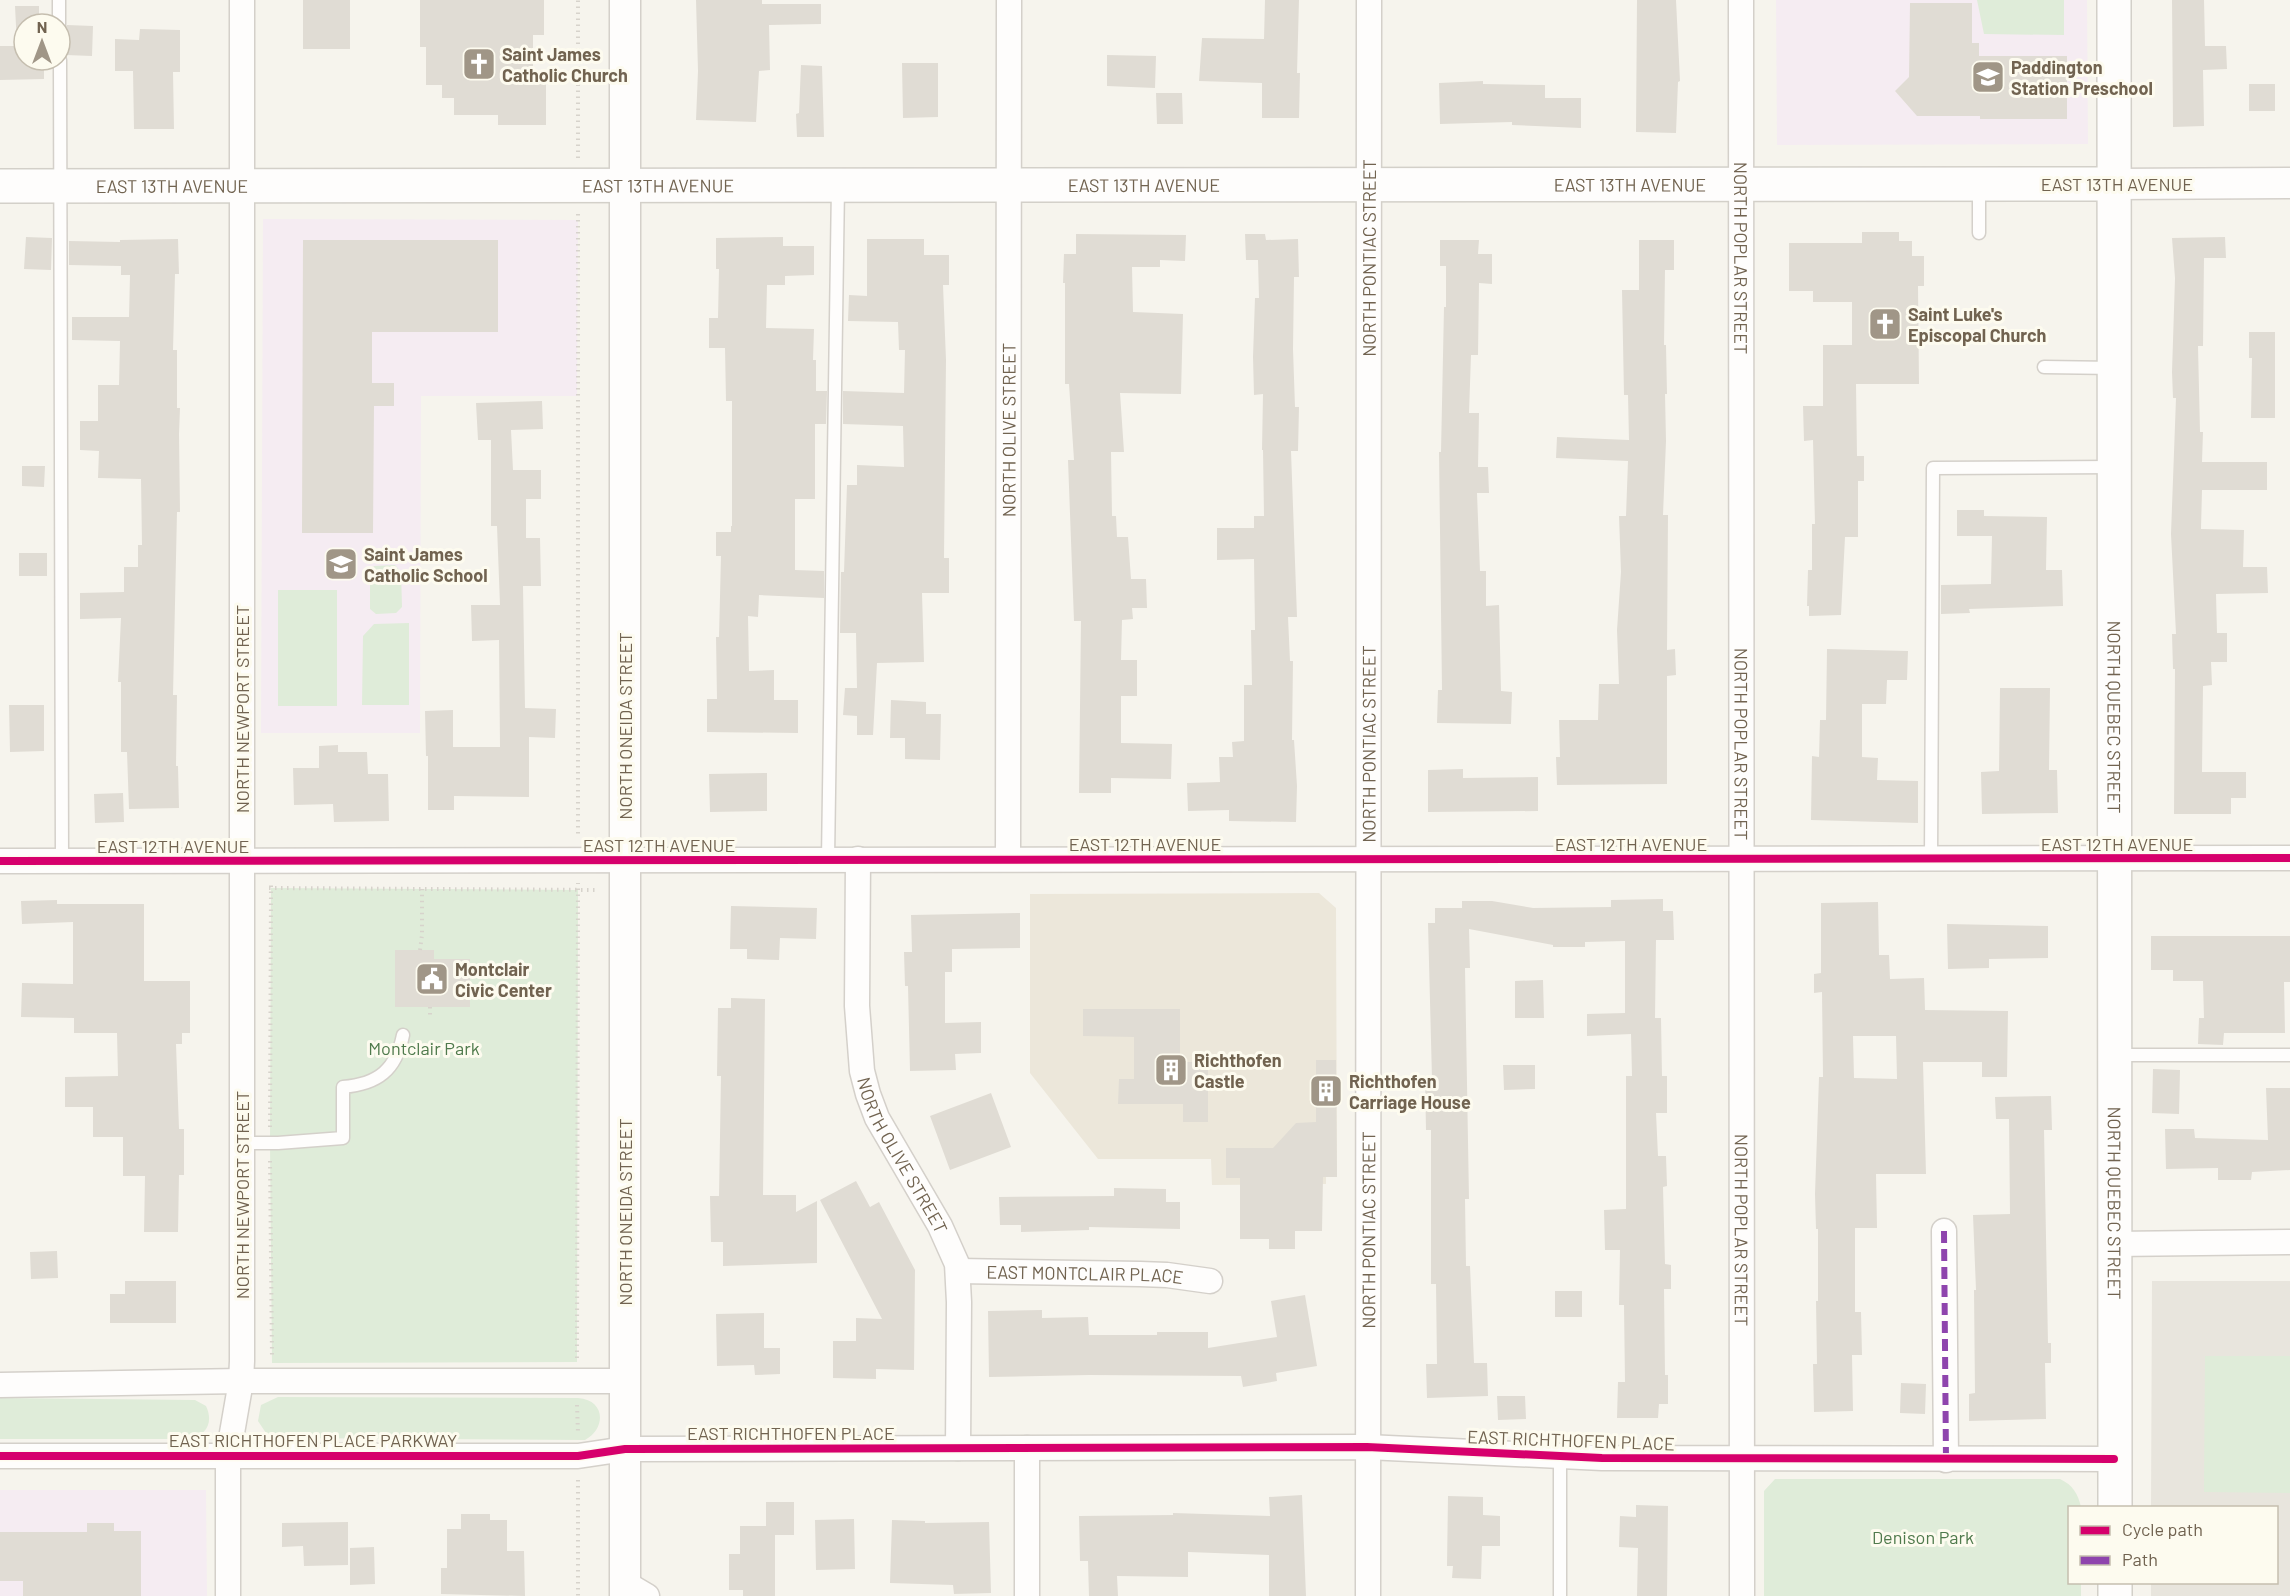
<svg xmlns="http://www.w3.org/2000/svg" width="2290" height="1596" font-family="Barlow,sans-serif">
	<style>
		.residential { fill: #ece7da }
		.industrial { fill: #e8e5dd }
		.education { fill: #f5ecf2 }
		.green { fill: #dfecd9 }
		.building { fill: #e0dcd4; fill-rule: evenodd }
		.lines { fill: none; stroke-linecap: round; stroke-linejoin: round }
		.service-casing { stroke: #d4d0ca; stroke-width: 15 }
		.minor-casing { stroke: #d4d0ca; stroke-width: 27 }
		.tertiary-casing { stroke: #d4d0ca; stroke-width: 33 }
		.secondary-casing { stroke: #d3d0c9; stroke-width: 36 }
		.path { stroke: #d7d3cc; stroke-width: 4; stroke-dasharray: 1.5 4.5; stroke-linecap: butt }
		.service { stroke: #fefdfc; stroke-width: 12 }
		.minor { stroke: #fefdfc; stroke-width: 24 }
		.tertiary { stroke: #fefdfc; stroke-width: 30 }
		.secondary { stroke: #fefdfc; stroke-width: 33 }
		.quiet { stroke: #8e44ad; stroke-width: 6; stroke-dasharray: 12 6; stroke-linecap: butt }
		.cycleway-casing { stroke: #fdfbef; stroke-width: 11 }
		.cycleway { stroke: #d6006c; stroke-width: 8 }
		.labels { text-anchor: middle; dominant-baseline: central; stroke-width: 6; stroke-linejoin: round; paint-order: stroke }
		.poi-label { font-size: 18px; font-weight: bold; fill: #716350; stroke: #fdfbef; text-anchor: start }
		.street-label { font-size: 18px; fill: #716350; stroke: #fdfbef }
		.park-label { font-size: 18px; fill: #4f7a4c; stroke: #fdfbef }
	</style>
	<rect width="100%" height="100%" fill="#f6f4ed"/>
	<!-- residential -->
	<path class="residential" d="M1319,893L1336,908L1337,1177H1326V1184L1212,1185L1211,1159H1098L1030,1073V894Z"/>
	<!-- industrial -->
	<path class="industrial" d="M2152,1281H2290V1596H2151V1583L2276,1582V1508L2151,1507Z"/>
	<!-- education -->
	<path class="education" d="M1776,0H2087L2088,144L1777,145Z
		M263,219L578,220L577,396H421L420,733H261Z
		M0,1490H206L207,1596H0Z"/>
	<!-- green -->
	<path class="green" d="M1977,0H2064V35L1984,34Z
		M395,565L401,572L402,607L396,613L376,614L370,609V572L374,566Z
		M278,590H337V706H278Z
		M409,623V705H362L363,636L374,624Z
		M271,888L578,890L577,1362L272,1363L270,1143Z
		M2205,1356H2290V1493L2204,1492Z
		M278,1397L578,1398C606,1400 606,1429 585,1440L284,1438L266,1433L258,1421L261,1405Z
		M0,1398L195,1400L206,1406C214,1423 206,1436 189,1439H0Z
		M1775,1479H2060C2073,1485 2078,1494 2081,1507L2070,1508V1582L2081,1583V1596H1764V1491Z"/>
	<!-- building -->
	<path class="building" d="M303,0H350V49H303Z
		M420,0H544V35H533V81H546V125H498V115H454V98H442V85H426V47H420Z
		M696,0H762V4H821V24L769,25L770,70L759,71L756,122L696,120L698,71Z
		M1265,0H1299L1297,73H1300L1299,118H1262V83L1199,81L1202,38L1264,39Z
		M1637,0H1676L1680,81L1678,82L1676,133L1636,132Z
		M2172,0H2204L2205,46H2226L2227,69L2203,70L2204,126L2173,127Z
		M1910,3H1972V43H1979V56H2067V119H1980V116H1917L1895,91L1909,77Z
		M15,6H39V24H24V60H44V79L0,80V46H17Z
		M67,25L93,26L92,56L66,55L60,52V32Z
		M140,29L180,30V72H173L174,129H134L133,71H115V39L139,40Z
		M1107,55L1156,56L1155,88L1107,86Z
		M902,63H938V117L903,118Z
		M801,65L822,66L824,137H797L796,114L799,113Z
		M1483,81V84L1545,85V98H1581V128L1512,125V122L1440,124L1439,83Z
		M2249,84H2275V111H2249Z
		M1156,93H1182L1183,124H1157Z
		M1862,232H1899V241H1912V256H1924V286H1918L1919,384H1856L1857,456H1864V481H1858V537H1845L1841,615L1809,616V606H1807L1808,570H1812V524H1815L1813,440L1804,441L1803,406H1823V345H1852V302H1813V291H1789V243H1862Z
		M1076,234L1186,235L1185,261L1160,260V267H1132L1133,312L1183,314L1181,394L1120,393L1124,452H1111L1112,516H1116L1117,537H1128L1131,579H1146L1147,608H1132L1133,619L1122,620L1121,660H1137V696H1121V743L1172,744L1171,779L1111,778V793H1079L1081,621H1074L1068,460H1074L1069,384H1065V283H1063L1064,254H1076Z
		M1245,234H1265L1266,240L1298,239L1299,277H1294L1293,349L1295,407H1299L1298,451H1291L1297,617H1288L1290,661H1293L1292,740H1294L1297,786L1296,822L1229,821V810L1188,811L1187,783L1220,782L1219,757H1233L1232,742L1244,741V685H1252L1251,630H1255L1254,559L1217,560V528H1254V516H1264L1263,450H1262L1263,394L1254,395L1253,357L1255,298H1259L1258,260H1246Z
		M26,237L52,238L51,270L24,269Z
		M783,237V246H814V275L785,276V285H767L766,328L814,329L813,360H816V391H827L826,424H815V499H795V570L824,571V598L759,595L758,617L748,616L749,671L774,670V700H798V733L707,732V699H717L716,637H719L721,556H716V532H731V526H732V401H726L725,348H709V318H718L719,269H716V238Z
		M2225,237L2226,258H2204L2203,346H2198L2200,432H2203L2202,462H2267V490H2202L2201,529L2244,530L2243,567H2267L2268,593L2216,594L2217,633H2227V662H2211L2212,685L2203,686L2202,772H2246V798H2231V814H2174L2175,669H2173L2172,634H2176L2171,534L2176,398H2173L2172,372L2175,278L2172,238Z
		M178,239L179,274H175L173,350H177V408H180L179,434L180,512H177L173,695H177L176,766H178L179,808L129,809L127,752H121V682H118L121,618L80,619V593L124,592V567H138V545H142L141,479L98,478L99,451L80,450V421H98V385H119L120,341L72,340V317H129L130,275H121V266L69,265V241L120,242V240Z
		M867,239H924V255H949V285H943L946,360L944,558H949V593H922L924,662L877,663L873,735H857V716L843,715L845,688H857L856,633H840L841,572H844L847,485H857V465L904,467L903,426L843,424V391L904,393L905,350H899L898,322L848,321L849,295L867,296Z
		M303,240H498V332H372V383H394V406H374L373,533H302Z
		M1440,240H1479L1478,254H1492V284L1479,283L1478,355H1471L1469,413H1479L1478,467H1488L1489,493H1477L1480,571H1486V606L1499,605L1501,691L1512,692L1511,724L1437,723L1438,690H1442L1439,452H1441L1444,307H1446V266H1440Z
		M1639,240H1674V270H1665L1664,345H1666L1667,394H1665L1666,441L1663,515H1668L1667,650L1675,649L1676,675L1667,676V784L1557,785L1556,757H1560L1559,720H1598L1599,684H1619L1617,630L1621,572L1619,516H1626L1628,461L1556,458L1557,437L1629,440L1628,395H1624L1622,290H1639Z
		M2249,332H2275V418H2251L2252,358H2249Z
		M542,401L543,429L511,430L513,470H541V499H526V538H540L541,586H523L525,708L556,709L555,738L529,737V797L454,796V810H428V756H426L425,711L453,710V747H500L499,640L472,641L471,605H500L497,526H491V440H478L476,403Z
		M22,466H45L44,487L22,486Z
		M1957,510H1984V516L2047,517L2046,570H2062L2063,606L1969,609L1970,613L1941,614V585L1991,584L1992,536H1957Z
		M19,553H47V576H19Z
		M1827,649L1908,651L1907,680H1887L1886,704H1862V757L1878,758L1877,780L1918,781V823L1811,820L1812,756L1819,757L1820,720H1826Z
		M2000,688H2050L2049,770H2057L2058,813L1982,814L1981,772L1999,771Z
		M891,700L926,702V714H941L940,760L905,759V738H890Z
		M9,705H44V751L10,752Z
		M338,745V752H367L368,774H388L389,821L334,822L333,804L294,805L293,768H319V746Z
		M1463,769V778L1538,777V811L1428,812V770Z
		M767,773V811L710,812L709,774Z
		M123,793L124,822L95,823L94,794Z
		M1663,899V911H1673L1674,940H1656L1655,1018H1661L1662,1076H1667V1113H1656L1658,1156H1666L1667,1186L1663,1187L1665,1264L1671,1265V1289H1664L1665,1375H1668V1404H1659L1658,1418H1617L1618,1382H1625L1624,1305H1619L1620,1250H1605L1604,1210L1626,1209V1076H1632L1631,1034L1587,1036V1014L1625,1013V941L1585,942V947H1553V945L1469,929L1470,968H1465L1469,1199H1465L1466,1266H1470L1474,1363H1487L1488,1396L1427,1398L1426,1364H1437L1436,1284H1431V1130H1426L1425,1079H1432L1428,923H1435V908H1462V901H1492L1533,908L1611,907V900Z
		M57,900V904H144V981H190V1033H182V1044H176L179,1129H184V1175H179L178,1232H144L145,1176H123V1137H93V1107H65V1077L118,1076L117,1033H74V1018L21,1017L22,983L73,984V922L22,924L21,901Z
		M1878,902L1879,955H1889L1890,979L1924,978L1925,1010L2008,1011L2007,1077H1982V1062H1923L1926,1174H1876L1877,1228H1855V1312H1861L1862,1355H1852L1853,1411L1814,1412L1813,1364H1817L1816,1301H1818V1229H1816L1815,1194L1819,1077H1823L1822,992L1814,993V974L1821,973V903ZM1853,1036H1896L1897,1079L1854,1078Z
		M731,906L817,908L816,939L780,938L779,960L747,959V949H730Z
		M1020,913V948L952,949V972H945V1023L981,1022V1053L955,1054L956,1070L910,1071L908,986H905L904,952H912L911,915Z
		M1947,924L2048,926V958L1989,959V968L1948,969Z
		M2151,936H2290V982H2284L2285,1033H2224L2223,1045L2198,1044L2199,1018H2204L2203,981H2173V970H2151Z
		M395,950H434V959H470V1007H395Z
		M1543,980L1544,1018H1515V981Z
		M731,998L765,999L763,1195H796V1212L817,1201V1263L723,1266V1242H711L710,1196H719L721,1076H717L718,1008H731Z
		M1083,1009H1180V1062H1208V1122H1183V1104H1118L1119,1079H1134V1037L1083,1036Z
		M1316,1060H1336L1337,1177H1323L1322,1231H1295V1249H1269V1239H1240V1178H1226V1148H1273L1296,1123L1316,1122Z
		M1503,1065H1535V1089L1504,1090Z
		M2153,1069L2180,1070L2179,1114L2152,1113Z
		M2266,1088H2290V1170L2252,1172L2251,1180H2218V1168L2166,1169L2165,1129H2194L2195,1138L2268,1140Z
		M991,1093L1011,1147L950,1170L930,1116Z
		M2051,1096L2052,1130H2044L2048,1343H2051V1363H2045L2046,1419L1969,1421V1394L1975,1393L1974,1290H1976L1973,1215L2010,1214L2009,1119H1996L1995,1097Z
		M856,1181L870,1207L879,1202L915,1270L914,1370L876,1369V1379L833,1378V1341H856V1318L882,1319L820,1200Z
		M1114,1188L1166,1189V1202H1180V1229L1089,1227V1230L1021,1232V1225H1000L999,1197L1114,1196Z
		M57,1251L58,1278L31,1279L30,1252Z
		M125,1281H176V1323H110V1294H125Z
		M1555,1291H1582V1317H1555Z
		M1305,1295L1317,1366L1276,1373L1277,1381L1243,1387L1241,1376L1089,1375L989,1377L988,1311L1042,1310V1318L1088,1317L1089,1335H1157V1332H1208V1348L1277,1337L1271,1301Z
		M764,1313V1348H780V1374L755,1375L754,1365L717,1366L716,1314Z
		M1901,1383L1926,1384L1925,1414L1900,1413Z
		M1497,1396H1525L1526,1419L1498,1420Z
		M1302,1495L1306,1596H1269V1555L1188,1552V1577L1117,1576L1118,1596H1089L1088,1561H1080L1079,1516L1173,1515V1513L1270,1516L1269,1497Z
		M1448,1496L1483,1497V1515L1500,1516V1546H1482L1481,1579L1452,1578L1453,1566H1447Z
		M766,1502H794V1535H775V1596H743V1590H729V1554H740V1526H766Z
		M1636,1505L1668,1506L1667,1596H1637L1638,1548L1619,1547L1620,1516L1636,1517Z
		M461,1514H490V1520H507V1551H524L525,1596L441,1594V1568H447V1529H461Z
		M854,1519L855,1569L816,1570L815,1520Z
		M892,1520L925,1521V1523L989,1522L991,1593L954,1594L953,1585L890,1583Z
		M348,1522V1565L304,1566L303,1546L282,1547V1523Z
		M87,1523H114V1531H141V1596H23V1581H0V1532H87Z
		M374,1547L375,1584L350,1585V1548Z"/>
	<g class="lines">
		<!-- service casing -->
		<g class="service-casing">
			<path id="service" d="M59,0V24
				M60,60L62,861
				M1979,186V233
				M2044,367L2115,368
				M828,859L838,186
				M1931,859L1933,468L2113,467
				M2115,1055H2290
				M242,1143H278L343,1138V1087C378,1084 396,1070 403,1035
				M1560,1596V1457"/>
		</g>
		<!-- minor casing -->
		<g class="minor-casing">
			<g id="minor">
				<path id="s1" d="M1741,0L1742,1596"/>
				<path id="s2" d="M858,859L857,1006L862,1071L868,1094L877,1118L940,1226L957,1264L959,1302L958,1448"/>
				<path id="s3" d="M1008,859L1009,0"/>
				<path d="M0,861L2290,858"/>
				<path d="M1944,1231L1946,1460"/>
				<path d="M2114,1244L2290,1242"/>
				<path id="s4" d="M959,1271L1140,1274L1167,1275L1210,1281"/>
				<path d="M0,1385L241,1381H625"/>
				<path d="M0,1456H578L625,1449L1367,1447L1602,1458L2114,1459"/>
				<path d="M625,1583L647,1596"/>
				<path d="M228,1596V1456L241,1381L242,1361V0"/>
				<path d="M1027,1596V1448"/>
				<path id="s5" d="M1368,1596L1369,0"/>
			</g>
		</g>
		<!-- tertiary casing -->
		<g class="tertiary-casing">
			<path id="tertiary" d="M625,0V1596
				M2114,184L2290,183"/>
		</g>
		<!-- secondary casing -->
		<g class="secondary-casing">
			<g id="secondary">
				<path id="s6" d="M2114,0L2115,1508"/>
				<path id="s7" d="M0,186L2114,184"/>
				<path d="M2115,1582V1596"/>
			</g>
		</g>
		<!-- path -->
		<path class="path" d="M578,158V0
			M578,214V836
			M269,888L598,890
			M420,950L422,935V889
			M430,1007V1019
			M270,1127L271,885
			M270,1161L272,1358
			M577,1358L578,883
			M577,1405L578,1433
			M578,1480V1596"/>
		<!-- service -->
		<use href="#service" class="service"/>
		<!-- minor -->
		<use href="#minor" class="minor"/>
		<!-- tertiary -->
		<use href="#tertiary" class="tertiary"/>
		<!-- secondary -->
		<use href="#secondary" class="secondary"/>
		<!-- quiet -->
		<path class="quiet" d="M1944,1231L1946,1460"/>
		<!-- cycleway casing -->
		<g class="cycleway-casing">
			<path id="cycleway" d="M0,861L2290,858
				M0,1456H578L625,1449L1367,1447L1602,1458L2114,1459"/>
		</g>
		<!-- cycleway -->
		<use href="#cycleway" class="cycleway"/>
	</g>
	<!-- icons -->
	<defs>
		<g id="church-square" transform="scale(1.725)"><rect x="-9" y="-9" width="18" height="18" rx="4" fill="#a09687" stroke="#fdfbef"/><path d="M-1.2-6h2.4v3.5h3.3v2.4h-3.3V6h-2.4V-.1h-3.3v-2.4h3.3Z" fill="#fff"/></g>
		<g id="school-square" transform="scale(1.725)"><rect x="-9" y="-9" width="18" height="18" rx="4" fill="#a09687" stroke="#fdfbef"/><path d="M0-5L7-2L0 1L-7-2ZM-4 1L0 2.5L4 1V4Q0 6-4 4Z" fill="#fff"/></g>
		<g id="civic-square" transform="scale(1.725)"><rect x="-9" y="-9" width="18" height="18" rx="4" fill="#a09687" stroke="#fdfbef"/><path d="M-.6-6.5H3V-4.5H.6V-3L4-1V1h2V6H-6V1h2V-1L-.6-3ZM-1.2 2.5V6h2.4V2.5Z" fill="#fff"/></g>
		<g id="building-square" transform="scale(1.725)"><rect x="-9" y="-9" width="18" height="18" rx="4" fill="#a09687" stroke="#fdfbef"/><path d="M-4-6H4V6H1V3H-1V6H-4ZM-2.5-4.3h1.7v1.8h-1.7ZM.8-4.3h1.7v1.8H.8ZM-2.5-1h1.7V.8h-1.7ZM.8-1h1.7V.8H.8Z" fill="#fff"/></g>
	</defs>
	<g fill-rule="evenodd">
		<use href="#church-square" x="479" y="64"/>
		<use href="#school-square" x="1988" y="77"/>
		<use href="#church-square" x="1885" y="324"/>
		<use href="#school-square" x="341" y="564"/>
		<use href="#civic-square" x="432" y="979"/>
		<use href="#building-square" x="1171" y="1070"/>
		<use href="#building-square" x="1326" y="1091"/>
	</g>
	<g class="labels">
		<!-- poi labels -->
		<g class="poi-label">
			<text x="502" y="54">Saint James<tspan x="502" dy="21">Catholic Church</tspan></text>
			<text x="2011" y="67">Paddington<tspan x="2011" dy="21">Station Preschool</tspan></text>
			<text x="1908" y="314">Saint Luke's<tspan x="1908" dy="21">Episcopal Church</tspan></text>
			<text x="364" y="554">Saint James<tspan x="364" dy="21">Catholic School</tspan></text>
			<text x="455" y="969">Montclair<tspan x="455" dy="21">Civic Center</tspan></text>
			<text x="1194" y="1060">Richthofen<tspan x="1194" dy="21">Castle</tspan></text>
			<text x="1349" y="1081">Richthofen<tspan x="1349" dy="21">Carriage House</tspan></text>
		</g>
		<!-- street labels -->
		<g class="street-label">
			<text x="2117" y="184">EAST 13TH AVENUE</text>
			<text stroke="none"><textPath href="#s7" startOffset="172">EAST 13TH AVENUE</textPath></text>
			<text stroke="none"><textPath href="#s7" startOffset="658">EAST 13TH AVENUE</textPath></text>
			<text stroke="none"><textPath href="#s7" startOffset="1144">EAST 13TH AVENUE</textPath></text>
			<text stroke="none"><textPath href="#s7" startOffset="1630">EAST 13TH AVENUE</textPath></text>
			<text stroke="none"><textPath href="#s5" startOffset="1338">NORTH PONTIAC STREET</textPath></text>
			<text stroke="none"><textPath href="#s1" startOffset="258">NORTH POPLAR STREET</textPath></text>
			<text stroke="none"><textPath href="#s3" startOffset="429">NORTH OLIVE STREET</textPath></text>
			<text transform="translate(242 709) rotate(-90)">NORTH NEWPORT STREET</text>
			<text stroke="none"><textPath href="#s6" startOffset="717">NORTH QUEBEC STREET</textPath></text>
			<text transform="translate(625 726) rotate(-90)">NORTH ONEIDA STREET</text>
			<text stroke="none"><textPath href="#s5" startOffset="852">NORTH PONTIAC STREET</textPath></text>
			<text stroke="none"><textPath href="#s1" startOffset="744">NORTH POPLAR STREET</textPath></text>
			<text x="1145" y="844">EAST 12TH AVENUE</text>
			<text x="1631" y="844">EAST 12TH AVENUE</text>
			<text x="2117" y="844">EAST 12TH AVENUE</text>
			<text x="659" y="845">EAST 12TH AVENUE</text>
			<text x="173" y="846">EAST 12TH AVENUE</text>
			<text stroke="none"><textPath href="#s2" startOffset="306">NORTH OLIVE STREET</textPath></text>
			<text transform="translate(242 1195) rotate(-90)">NORTH NEWPORT STREET</text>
			<text stroke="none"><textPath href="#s6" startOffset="1203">NORTH QUEBEC STREET</textPath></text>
			<text transform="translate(625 1212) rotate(-90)">NORTH ONEIDA STREET</text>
			<text stroke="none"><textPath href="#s5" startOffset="366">NORTH PONTIAC STREET</textPath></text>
			<text stroke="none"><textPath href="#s1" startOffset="1230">NORTH POPLAR STREET</textPath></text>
			<text stroke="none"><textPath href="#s4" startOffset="126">EAST MONTCLAIR PLACE</textPath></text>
			<text x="791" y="1433">EAST RICHTHOFEN PLACE</text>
			<text x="313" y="1440">EAST RICHTHOFEN PLACE PARKWAY</text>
			<text transform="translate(1571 1440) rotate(2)">EAST RICHTHOFEN PLACE</text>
		</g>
		<!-- park labels -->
		<g class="park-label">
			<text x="424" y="1048">Montclair Park</text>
			<text x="1923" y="1537">Denison Park</text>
		</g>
	</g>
	<!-- legend -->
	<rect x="2068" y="1506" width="210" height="78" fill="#fdfbef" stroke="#c5beaf" stroke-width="1.5"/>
	<rect x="2080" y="1526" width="30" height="9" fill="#d6006c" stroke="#c5beaf" stroke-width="1.5"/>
	<text x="2122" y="1536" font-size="18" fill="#716350">Cycle path</text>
	<rect x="2080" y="1556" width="30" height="9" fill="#8e44ad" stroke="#c5beaf" stroke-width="1.5"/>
	<text x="2122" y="1566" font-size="18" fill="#716350">Path</text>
	<!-- north arrow -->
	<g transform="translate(42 42)"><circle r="28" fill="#fdfbef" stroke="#c5beaf" stroke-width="1.5"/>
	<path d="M0-4.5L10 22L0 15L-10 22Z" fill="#a09687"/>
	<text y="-9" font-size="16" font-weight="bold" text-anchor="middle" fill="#716350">N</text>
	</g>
</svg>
